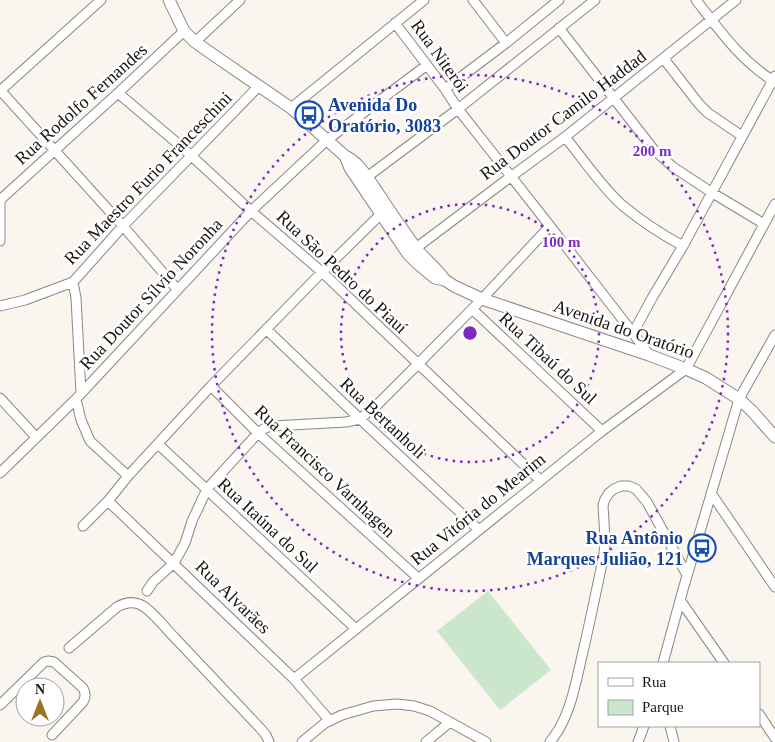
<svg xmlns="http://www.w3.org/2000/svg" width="775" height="742" font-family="Georgia,serif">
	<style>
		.green { fill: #cae7cc }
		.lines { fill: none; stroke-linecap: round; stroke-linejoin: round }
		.minor-casing { stroke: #8c8782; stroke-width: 11 }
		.major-casing { stroke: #8c8782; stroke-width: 13 }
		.minor { stroke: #fff; stroke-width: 9 }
		.major { stroke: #fff; stroke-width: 11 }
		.ring { fill: none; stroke: #7b2cbf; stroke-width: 2.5; stroke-dasharray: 2.5 5 }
		.labels { text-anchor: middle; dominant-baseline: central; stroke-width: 5; stroke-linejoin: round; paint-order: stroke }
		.street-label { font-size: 18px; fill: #181614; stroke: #fff }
		.transit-label { font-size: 18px; font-weight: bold; fill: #164399; stroke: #fff; text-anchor: start }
		.centre { fill: #7b2cbf; stroke: #fff; stroke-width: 2.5 }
		.ring-label { font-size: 15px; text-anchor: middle; font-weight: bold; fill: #7b2cbf; stroke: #fff; stroke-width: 5; stroke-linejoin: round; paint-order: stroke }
	</style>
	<rect width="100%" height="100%" fill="#fbf5ef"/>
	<!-- green -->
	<path class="green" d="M488,591L551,670L500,710L437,631Z"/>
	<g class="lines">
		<!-- minor casing -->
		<g class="minor-casing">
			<path id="minor" d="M473,0L506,43
				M696,0C720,31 741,61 775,82
				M395,23L445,89L458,109L550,226L633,333L649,355
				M559,28L654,150L673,167L711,192L764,224
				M195,42L240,0
				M664,59L699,104L708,113L742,136
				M445,89L506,43L559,0
				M0,90L123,226L177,289
				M0,91L101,0
				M118,93L183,148L251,211L322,272L540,480
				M291,108L424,0
				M565,137C584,160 600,185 622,205C641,221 661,234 683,246
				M367,177L458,109L595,0
				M0,200L118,93L184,31
				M0,241V199
				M412,251L501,184L565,137L736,0
				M73,282L76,298L81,393
				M0,306L25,300L73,282L123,226L259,86
				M472,309L602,431
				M266,329L360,419L478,529
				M633,333L652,298L683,246L775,76
				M211,386L258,433L418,578
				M0,398L36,437
				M76,399L81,420L90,441L128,476
				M158,444L356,629
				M0,473L76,399L251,211L327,140L427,65
				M711,493L775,587
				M108,501L294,679L330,721
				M83,526L108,501L128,476L211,386L322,272L384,211
				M147,591L153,582L174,563L185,543L192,521L207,489L258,433L265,428L273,426L346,422L360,419L367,413L377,405L418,364L482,299L550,226
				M680,600L724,663
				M69,648L117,607C124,603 131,601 139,604C150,608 166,629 175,638C203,668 232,698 260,728L266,735L269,742
				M663,663L682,593L739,399L775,335
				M294,679L602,431L686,369L775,204
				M0,705L44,662L48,661L54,662L83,688C86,693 86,697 83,702L52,735
				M759,714L775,738
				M670,726L674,742
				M302,742L325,723L342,715L373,706L397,704L414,706L430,711L486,742
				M426,742L450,722
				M550,742C570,718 575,686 582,656C590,622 597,588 604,554L605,539L603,505L605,499L609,493L614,489L621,486H629L636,489L647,502L687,575
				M638,742L644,726"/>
		</g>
		<!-- major casing -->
		<g class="major-casing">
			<path id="major" d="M169,0L184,31L195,42L215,56L291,108L345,156C360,163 367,178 376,190C389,210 402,229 416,248C424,259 436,267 444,279
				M345,156L350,168L408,254L417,263L435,278L445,280L454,286L482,299L649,355L686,369L706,378L739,399L752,411L775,437"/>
		</g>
		<!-- minor -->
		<use href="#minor" class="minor"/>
		<!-- major -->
		<use href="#major" class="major"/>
	</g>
	<!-- distance rings -->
	<g class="ring">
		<circle cx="470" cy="333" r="129"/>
		<circle cx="470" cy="333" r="258"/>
	</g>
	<!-- icons -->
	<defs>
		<g id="bus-ring" transform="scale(1.4375)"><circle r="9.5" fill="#fff" stroke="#1a4fb4" stroke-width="1.5"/><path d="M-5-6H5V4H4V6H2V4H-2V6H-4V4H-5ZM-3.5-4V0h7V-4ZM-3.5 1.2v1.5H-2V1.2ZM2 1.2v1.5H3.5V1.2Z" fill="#1a4fb4"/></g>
	</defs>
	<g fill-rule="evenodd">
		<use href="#bus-ring" x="309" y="115"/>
		<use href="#bus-ring" x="702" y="548"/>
	</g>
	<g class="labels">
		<!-- street labels -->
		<g class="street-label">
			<text transform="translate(440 56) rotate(54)">Rua Niterói</text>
			<text transform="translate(81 104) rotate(-42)">Rua Rodolfo Fernandes</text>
			<text transform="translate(563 115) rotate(-37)">Rua Doutor Camilo Haddad</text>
			<text transform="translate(148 178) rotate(-46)">Rua Maestro Furio Franceschini</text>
			<text transform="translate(342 272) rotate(43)">Rua São Pedro do Piauí</text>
			<text transform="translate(151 294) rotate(-47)">Rua Doutor Sílvio Noronha</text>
			<text transform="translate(624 329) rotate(19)">Avenida do Oratório</text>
			<text transform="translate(548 358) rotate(43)">Rua Tibaú do Sul</text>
			<text transform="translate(383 418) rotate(43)">Rua Bertanholi</text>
			<text transform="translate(325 471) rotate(43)">Rua Francisco Varnhagen</text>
			<text transform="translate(478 509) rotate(-39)">Rua Vitória do Mearim</text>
			<text transform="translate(268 525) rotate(43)">Rua Itaúna do Sul</text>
			<text transform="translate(233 597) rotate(44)">Rua Alvarães</text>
		</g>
		<!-- transit labels -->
		<g class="transit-label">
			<text x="328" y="105">Avenida Do<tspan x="328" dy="21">Oratório, 3083</tspan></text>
			<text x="683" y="538" text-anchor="end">Rua Antônio<tspan x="683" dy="21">Marques Julião, 121</tspan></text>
		</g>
	</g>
	<circle cx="470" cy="333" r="8" class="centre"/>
	<g class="ring-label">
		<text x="652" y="156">200 m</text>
		<text x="561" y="247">100 m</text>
	</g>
	<!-- legend -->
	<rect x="598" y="662" width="162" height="65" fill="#ffffff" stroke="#a3a2a1"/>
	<rect x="608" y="678" width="25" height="8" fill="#ffffff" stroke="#a3a2a1"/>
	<text x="642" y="687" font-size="15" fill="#181614">Rua</text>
	<rect x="608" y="700" width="25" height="15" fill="#cae7cc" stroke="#a3a2a1"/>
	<text x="642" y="712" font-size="15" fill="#181614">Parque</text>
	<!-- north arrow -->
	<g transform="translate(40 702)"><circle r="24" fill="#ffffff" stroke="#a3a2a1"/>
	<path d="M0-4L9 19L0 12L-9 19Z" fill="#9b7220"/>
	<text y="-8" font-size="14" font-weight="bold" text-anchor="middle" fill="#181614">N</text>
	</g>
</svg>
